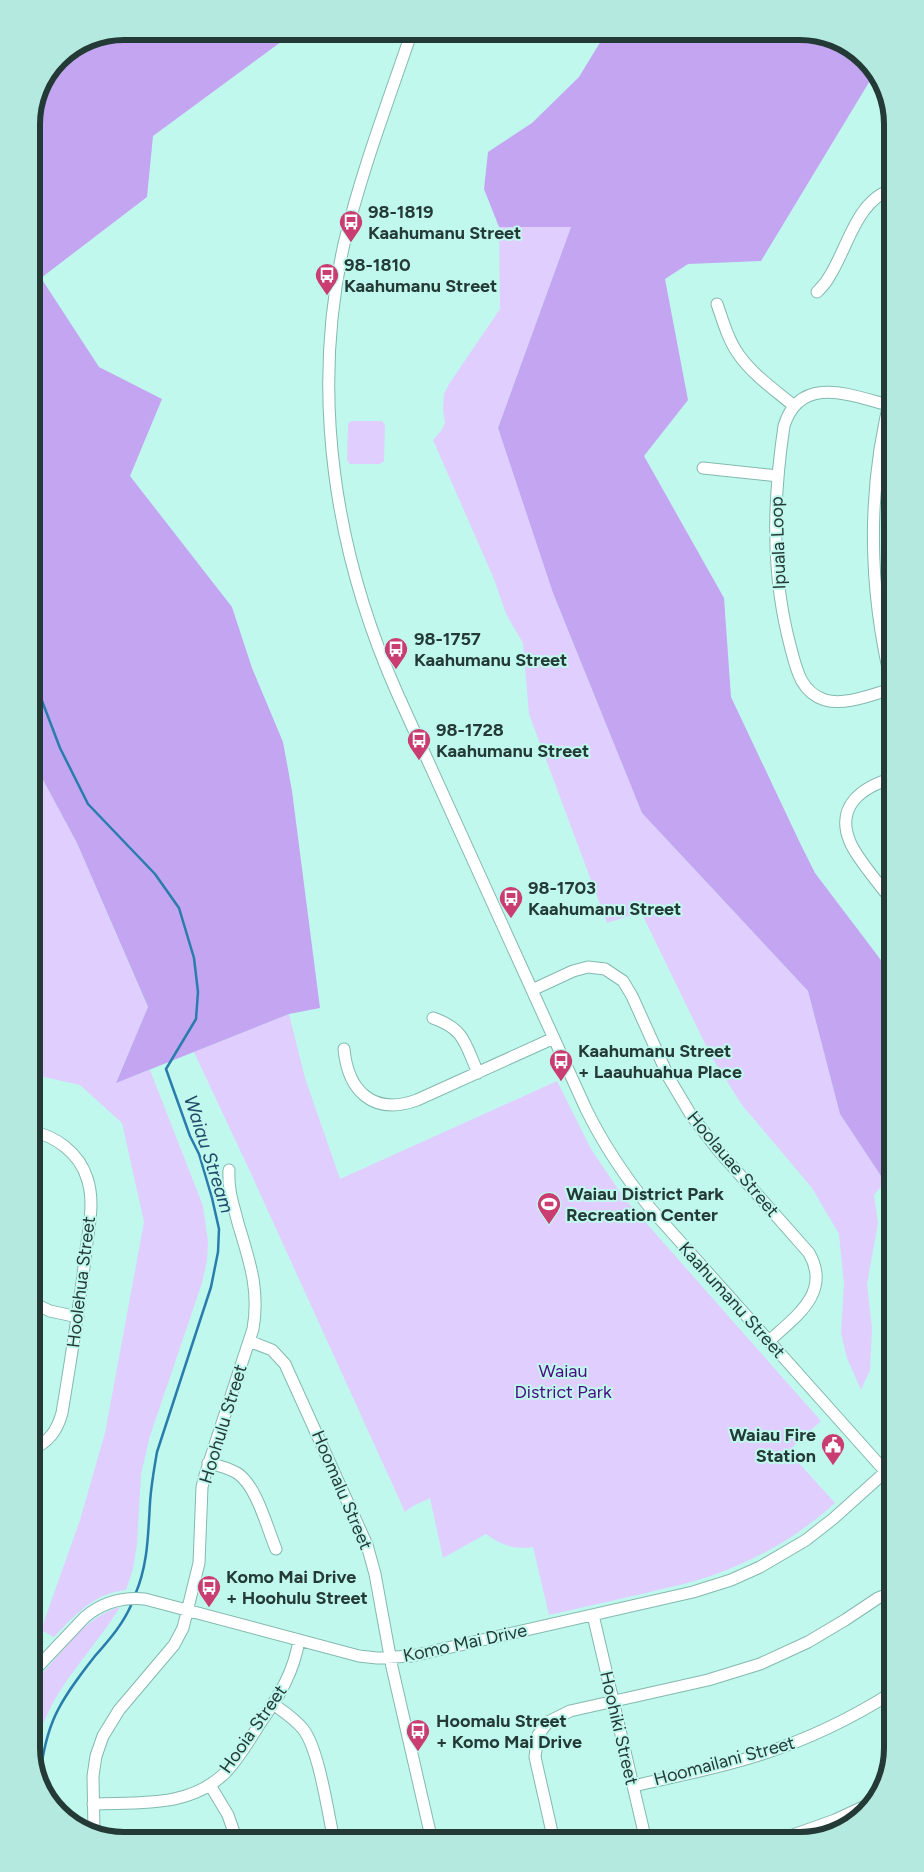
<svg xmlns="http://www.w3.org/2000/svg" width="924" height="1872" font-family="Figtree,sans-serif">
	<style>
		.green { fill: #e0cefe }
		.forest { fill: #c3a5f2 }
		.lines { fill: none; stroke-linecap: round; stroke-linejoin: round }
		.stream { stroke: #297cac; stroke-width: 2.5 }
		.minor-casing { stroke: #83b9af; stroke-width: 13 }
		.minor { stroke: #fff; stroke-width: 11 }
		.labels { text-anchor: middle; dominant-baseline: central; stroke-width: 4; stroke-linejoin: round; paint-order: stroke }
		.poi-label { font-size: 18px; font-weight: bold; fill: #243a37; stroke: #c1f8ee; text-anchor: start }
		.street-label { font-size: 18px; fill: #243a37; stroke: #c1f8ee }
		.park-label { font-size: 18px; fill: #4c0d80; stroke: #c1f8ee }
		.water-label { font-size: 19px; font-style: italic; fill: #214b68; stroke: #c1f8ee }
		.rim { fill: none; stroke: #243a37; stroke-width: 6 }
	</style>
	<rect width="100%" height="100%" fill="#c1f8ee"/>
	<!-- green -->
	<path class="green" d="M499,227H571L498,428L553,593L642,813L808,991L840,1114L885,1182L874,1195L878,1223L867,1284L872,1328L870,1370L861,1390L847,1358L841,1333L844,1285L839,1234L812,1188L742,1105L711,1056L641,912L607,923L529,714L523,643L506,614L494,579L433,440L441,431L445,423L443,408L444,394L449,384L500,309Z
		M351,421H382L385,425L384,461L380,464H350L347,460L348,424Z
		M31,755L35,765L77,843L148,1008L116,1082L150,1070L203,1206L208,1241L207,1261L202,1283L150,1436L141,1474L137,1544L133,1569L126,1590C94,1593 75,1615 54,1637L41,1630L80,1520L105,1433L144,1222L122,1123L80,1085L31,1074Z
		M289,1014L305,1078L340,1179L557,1081L591,1149L624,1198L821,1421L788,1451L835,1503C801,1534 762,1557 719,1573C695,1582 670,1587 646,1593C614,1600 581,1608 549,1615L533,1547C516,1550 500,1545 486,1534L443,1558L430,1498L413,1506L405,1512L253,1178L194,1052Z
		M120,1607C88,1659 42,1696 34,1760L31,1748V1685C58,1660 83,1616 120,1607Z"/>
	<!-- forest -->
	<path class="forest" d="M124,31H290L285,39L153,136L147,197L41,278L99,367L162,399L130,476L232,607L252,668L283,742L292,791L320,1008L289,1014L116,1083L148,1007L77,843L35,765L31,755V119L59,58L89,38Z
		M607,31H806L856,50L874,74L761,261L688,264L665,279L688,400L644,456L724,598L731,697L800,843L815,873L893,976V1183L885,1182L840,1114L808,991L642,813L553,593L498,428L571,227H499L484,189L488,152L532,123L579,77Z"/>
	<g class="lines">
		<!-- stream -->
		<path class="stream" d="M31,672L60,748L88,804L155,874L179,908L194,958L198,992L196,1019L166,1069L190,1136L199,1154L212,1198L219,1229L218,1252L211,1287L157,1452C154,1469 151,1486 150,1503C148,1535 148,1565 135,1595
			M39,1784C45,1724 58,1703 95,1656C109,1640 124,1623 132,1603"/>
		<!-- minor casing -->
		<g class="minor-casing">
			<path id="minor" d="M412,31C388,102 361,172 344,244C310,396 335,554 398,695L586,1109C604,1146 626,1178 651,1209L893,1480
				M817,292C821,288 826,283 829,277C848,248 856,200 893,189
				M717,304C723,321 728,340 739,355C753,375 775,390 794,406
				M888,405C850,395 800,374 784,426C773,500 771,573 790,645C796,668 800,692 825,700C846,706 872,694 892,689
				M703,468L778,476
				M893,690C868,590 866,488 893,388
				M893,902C881,886 857,859 850,842C835,806 862,787 893,778
				M532,990L573,971L588,967L605,969L623,981L632,996L669,1078L691,1115L718,1150L809,1253C832,1293 795,1317 769,1341
				M433,1018C465,1029 465,1044 478,1073
				M344,1049C348,1091 373,1116 417,1100L554,1038
				M31,1302L50,1311L78,1317
				M249,1341L272,1350L285,1364L367,1545L375,1574L392,1667L432,1841
				M31,1450C49,1442 57,1431 62,1413C71,1358 80,1305 86,1250C89,1226 95,1201 87,1178C79,1153 56,1136 31,1131
				M208,1463C217,1465 228,1468 237,1473C257,1486 267,1528 276,1549
				M593,1615L646,1841
				M31,1674L85,1617C103,1602 122,1597 145,1599L359,1656L377,1658L412,1656L693,1592L731,1580L760,1567L806,1540L834,1518L893,1465
				M273,1704C283,1711 295,1719 303,1729C319,1749 328,1813 334,1841
				M210,1785L228,1815L237,1841
				M633,1786C676,1776 720,1768 762,1754C809,1739 852,1718 893,1692
				M93,1804C140,1802 190,1808 226,1772C240,1757 250,1739 261,1722C279,1696 294,1672 299,1640
				M94,1832L93,1776L96,1756L103,1736L119,1710L174,1645L183,1628L199,1563L202,1487L205,1475L253,1329C260,1289 249,1260 238,1223C233,1203 228,1191 229,1170
				M554,1841L535,1757L538,1735L548,1722L570,1711L708,1680L760,1664L808,1642L845,1620L878,1598L893,1592
				M776,1841L835,1820L874,1802"/>
		</g>
		<!-- minor -->
		<use href="#minor" class="minor"/>
	</g>
	<!-- icons -->
	<defs>
		<g id="bus-pin" transform="scale(1.25)"><path d="M0 17L-7.5 6A9.5 9.5 0 1 1 7.5 6Z" fill="#c93d71" stroke="#c1f8ee"/><path d="M-5-6H5V4H4V6H2V4H-2V6H-4V4H-5ZM-3.5-4V0h7V-4ZM-3.5 1.2v1.5H-2V1.2ZM2 1.2v1.5H3.5V1.2Z" fill="#fff"/></g>
		<g id="stadium-pin" transform="scale(1.25)"><path d="M0 17L-7.5 6A9.5 9.5 0 1 1 7.5 6Z" fill="#c93d71" stroke="#c1f8ee"/><path d="M0-5a6.5 5 0 1 0 0 10a6.5 5 0 1 0 0-10ZM-3.5-1.8h7v3.6h-7Z" fill="#fff"/></g>
		<g id="civic-pin" transform="scale(1.25)"><path d="M0 17L-7.5 6A9.5 9.5 0 1 1 7.5 6Z" fill="#c93d71" stroke="#c1f8ee"/><path d="M-.6-6.5H3V-4.5H.6V-3L4-1V1h2V6H-6V1h2V-1L-.6-3ZM-1.2 2.5V6h2.4V2.5Z" fill="#fff"/></g>
	</defs>
	<g fill-rule="evenodd">
		<use href="#bus-pin" x="351" y="222"/>
		<use href="#bus-pin" x="327" y="275"/>
		<use href="#bus-pin" x="396" y="649"/>
		<use href="#bus-pin" x="419" y="740"/>
		<use href="#bus-pin" x="511" y="898"/>
		<use href="#bus-pin" x="561" y="1061"/>
		<use href="#stadium-pin" x="549" y="1204"/>
		<use href="#civic-pin" x="833" y="1445"/>
		<use href="#bus-pin" x="209" y="1587"/>
		<use href="#bus-pin" x="418" y="1731"/>
	</g>
	<g class="labels">
		<!-- poi labels -->
		<g class="poi-label">
			<text x="368" y="212">98-1819<tspan x="368" dy="21">Kaahumanu Street</tspan></text>
			<text x="344" y="265">98-1810<tspan x="344" dy="21">Kaahumanu Street</tspan></text>
			<text x="414" y="639">98-1757<tspan x="414" dy="21">Kaahumanu Street</tspan></text>
			<text x="436" y="730">98-1728<tspan x="436" dy="21">Kaahumanu Street</tspan></text>
			<text x="528" y="888">98-1703<tspan x="528" dy="21">Kaahumanu Street</tspan></text>
			<text x="578" y="1051">Kaahumanu Street<tspan x="578" dy="21">+ Laauhuahua Place</tspan></text>
			<text x="566" y="1194">Waiau District Park<tspan x="566" dy="21">Recreation Center</tspan></text>
			<text x="816" y="1435" text-anchor="end">Waiau Fire<tspan x="816" dy="21">Station</tspan></text>
			<text x="226" y="1577">Komo Mai Drive<tspan x="226" dy="21">+ Hoohulu Street</tspan></text>
			<text x="436" y="1721">Hoomalu Street<tspan x="436" dy="21">+ Komo Mai Drive</tspan></text>
		</g>
		<!-- street labels -->
		<g class="street-label">
			<text transform="translate(778 543) rotate(-92)">Ipuala Loop</text>
			<text transform="translate(733 1164) rotate(50)">Hoolauae Street</text>
			<text transform="translate(81 1282) rotate(-83)">Hoolehua Street</text>
			<text transform="translate(732 1300) rotate(48)">Kaahumanu Street</text>
			<text transform="translate(223 1424) rotate(-73)">Hoohulu Street</text>
			<text transform="translate(342 1490) rotate(67)">Hoomalu Street</text>
			<text transform="translate(465 1643) rotate(-12)">Komo Mai Drive</text>
			<text transform="translate(619 1728) rotate(77)">Hoohiki Street</text>
			<text transform="translate(253 1729) rotate(-55)">Hooia Street</text>
			<text transform="translate(724 1761) rotate(-15)">Hoomailani Street</text>
		</g>
		<!-- park labels -->
		<g class="park-label">
			<text x="563" y="1371">Waiau<tspan x="563" dy="21">District Park</tspan></text>
		</g>
		<!-- water labels -->
		<g class="water-label">
			<text transform="translate(209 1154) rotate(72)">Waiau Stream</text>
		</g>
	</g>
	<!-- crop -->
	<path d="M0 0H924V1872H0ZM124 40H800A84 84 0 0 1 884 124V1748A84 84 0 0 1 800 1832H124A84 84 0 0 1 40 1748V124A84 84 0 0 1 124 40Z" fill="#b4e9df" fill-rule="evenodd"/>
	<path class="rim" d="M124 40H800A84 84 0 0 1 884 124V1748A84 84 0 0 1 800 1832H124A84 84 0 0 1 40 1748V124A84 84 0 0 1 124 40Z"/>
</svg>
